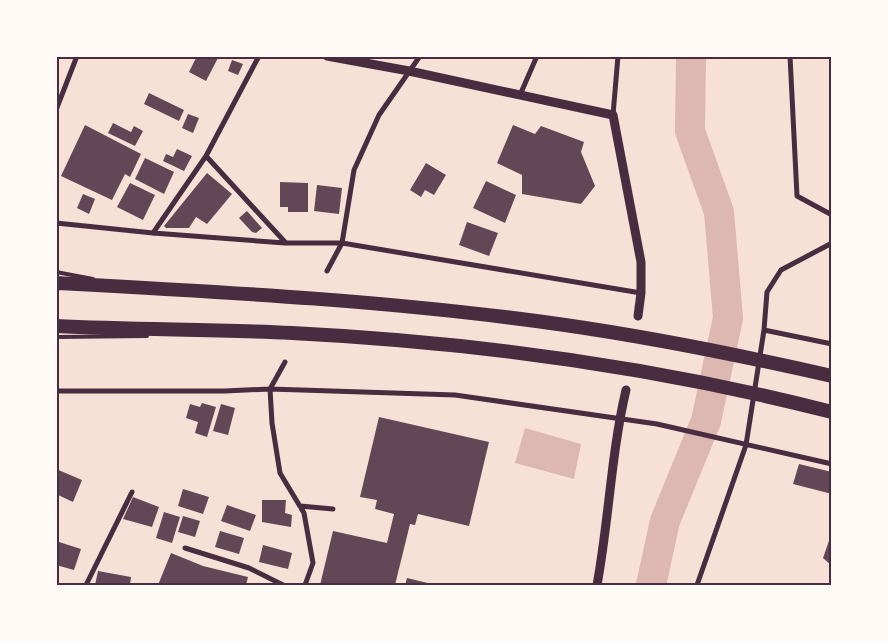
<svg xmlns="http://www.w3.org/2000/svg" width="888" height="641" font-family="Overpass,sans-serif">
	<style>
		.water { fill: #dcb8b0 }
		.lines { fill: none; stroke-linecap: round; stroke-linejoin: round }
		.river { stroke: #dcb8b0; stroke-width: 30 }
		.building { fill: #644757 }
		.service { stroke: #4a2c40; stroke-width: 4 }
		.minor { stroke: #4a2c40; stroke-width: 5 }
		.tertiary { stroke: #4a2c40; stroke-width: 9 }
		.motorway { stroke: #4a2c40; stroke-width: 14 }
		.neatline { fill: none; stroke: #4a2c40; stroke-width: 2 }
	</style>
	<rect width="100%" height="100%" fill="#f7e1d7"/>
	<!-- water -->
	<path class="water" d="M525,428L581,444L574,479L515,463Z"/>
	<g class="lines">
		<!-- river -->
		<path class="river" d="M651,585L665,521L706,421L728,318L719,212L690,131L691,56"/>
	</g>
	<!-- building -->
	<path class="building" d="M197,56H219L206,81L189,72Z
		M232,60L243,64L238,75L228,71Z
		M149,93L184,110L179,121L144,104Z
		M188,114L199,118L193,133L182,128Z
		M113,123L131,132L134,126L143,131L135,146L108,133Z
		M85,125L141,154L130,177L125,174L112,200L61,176Z
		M513,125L535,134L541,126L584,142L581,152L595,186L581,204L522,194V175L497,163Z
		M177,149L192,156L184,171L163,161L166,154L173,157Z
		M145,158L174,172L164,194L135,179Z
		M426,163L446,175L434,195L425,190L421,197L410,190Z
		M207,173L232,194L207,224L196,217L189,228H166L164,226Z
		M486,181L516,195L505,223L473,208Z
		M280,182L308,183V212H288V207H280Z
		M130,183L155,195L143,220L117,207Z
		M317,185L342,188L339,214L314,211Z
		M83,194L95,199L89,214L77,208Z
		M247,211L262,228L256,233L252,232L239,218Z
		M467,222L498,233L489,256L459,245Z
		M202,403L216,407L207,437L195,433L198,422L186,418L190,404L200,407Z
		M221,404L235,408L228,435L213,431Z
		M379,417L489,442L469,526L418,514L415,525L410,524L395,585H320L333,531L387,543L394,514L375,509L377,500L360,497Z
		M799,464L832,472V494L793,484Z
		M56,469L82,480L73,502L56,494Z
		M183,489L209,497L203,514L178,506Z
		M133,497L159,507L152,527L123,519Z
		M262,500H286L285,513L292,515L291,527L262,522Z
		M227,505L256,515L250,531L221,521Z
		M164,512L180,517L172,543L156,538Z
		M183,516L200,521L195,537L178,532Z
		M220,531L244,538L239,554L215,547Z
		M832,532V566L823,558Z
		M59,542L81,549L74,570L56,565Z
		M263,545L292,553L288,569L259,562Z
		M171,553L203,566L248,577L246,585H158Z
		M98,571L131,577L130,585H95Z
		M407,578L432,584V585H405Z"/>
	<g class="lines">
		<!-- service -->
		<path class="service" d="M56,272L93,279
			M56,337L147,336"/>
		<!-- minor -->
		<path class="minor" d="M259,56L206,156L285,242
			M790,56L797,196L832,215
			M520,95L537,56
			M56,110L77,56
			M613,115L618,56
			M56,223L153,233L285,243H342L641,293
			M153,233L206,156
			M327,271L342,243L354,170L379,115L420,56
			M764,330L832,344
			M285,362L270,389L272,423L280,473L304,513L313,563L305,585
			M56,391H225L270,389L455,395L657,424L832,464
			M300,506L333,509
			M185,548L249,568L283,585
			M86,585L132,492
			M697,585L746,445L764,330L767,292L781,270L832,243"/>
		<!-- tertiary -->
		<path class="tertiary" d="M327,56L409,71L613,115L641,262V293L638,316
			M597,585C609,520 611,454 626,390"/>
		<!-- motorway -->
		<path class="motorway" d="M56,283C225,292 398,301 565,325C655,338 744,356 832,376
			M56,326C135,330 213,329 292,333C473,342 656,367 832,412"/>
	</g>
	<!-- border -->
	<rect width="888" height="641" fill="none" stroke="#fffaf5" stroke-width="115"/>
	<rect x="58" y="58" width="772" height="526" class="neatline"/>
</svg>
